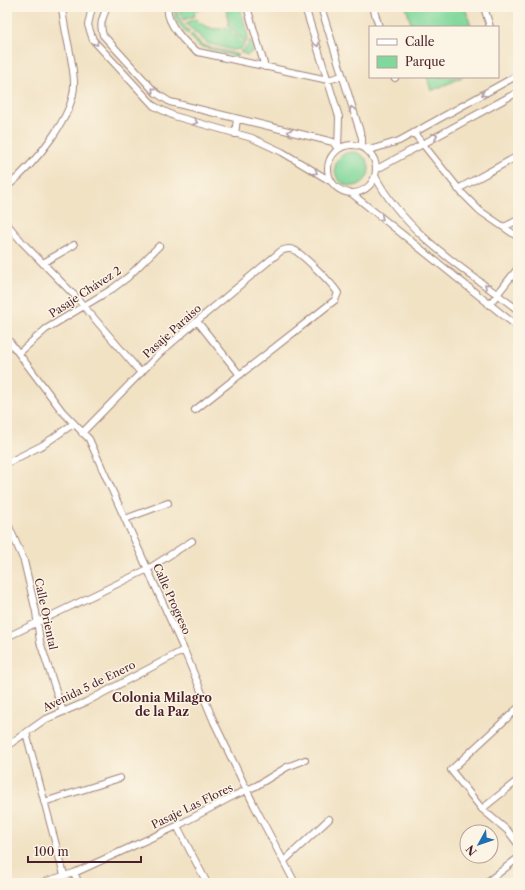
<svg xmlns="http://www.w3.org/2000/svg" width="525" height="890" font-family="'Libre Caslon Text',serif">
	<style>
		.green { fill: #81d89c; stroke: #667c64 }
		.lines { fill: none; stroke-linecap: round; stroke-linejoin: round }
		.street-casing { stroke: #9e8078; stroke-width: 8 }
		.street { stroke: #fff; stroke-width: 6 }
		.oneway { stroke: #ae9aa0 }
		.labels { text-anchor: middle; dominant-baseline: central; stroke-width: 3; stroke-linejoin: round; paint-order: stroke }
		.street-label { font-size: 11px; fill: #4a1f2b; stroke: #fcf5e5 }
		.neighbourhood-label { font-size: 12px; font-weight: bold; fill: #4a1f2b; stroke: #fcf5e5 }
	</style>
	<rect width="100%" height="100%" fill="#fcf5e5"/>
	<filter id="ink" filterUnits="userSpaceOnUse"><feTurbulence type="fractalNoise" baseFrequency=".025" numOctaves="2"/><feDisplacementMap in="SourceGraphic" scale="8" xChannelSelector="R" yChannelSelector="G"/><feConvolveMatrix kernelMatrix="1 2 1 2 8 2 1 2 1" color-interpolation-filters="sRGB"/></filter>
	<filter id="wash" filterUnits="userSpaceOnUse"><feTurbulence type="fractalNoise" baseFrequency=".012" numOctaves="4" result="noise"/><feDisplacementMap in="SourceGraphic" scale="16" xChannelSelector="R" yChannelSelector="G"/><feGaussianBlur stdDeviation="0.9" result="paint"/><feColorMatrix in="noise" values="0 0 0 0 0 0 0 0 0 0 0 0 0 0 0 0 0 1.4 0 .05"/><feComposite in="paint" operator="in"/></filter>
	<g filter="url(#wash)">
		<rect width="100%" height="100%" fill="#f1e2c4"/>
		<!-- green -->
		<path class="green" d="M174,7L178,8C176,19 183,24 190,32L187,34L175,19Z
			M181,7H204L205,8L194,12L195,16L183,20L180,11Z
			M240,7L248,36L246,43L228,26L229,24L226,10Z
			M406,7H465L471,27H412Z
			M196,19C203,27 216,32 227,27L245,45L241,49L232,50L207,43L185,23Z
			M192,34L202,45L239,55L237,57L199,46L190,36Z
			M250,40L253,45L252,52L247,55L240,52L247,47Z
			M427,77H463L431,91Z
			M335 169a17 17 0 1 1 34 0a17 17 0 1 1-34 0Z"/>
	</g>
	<g filter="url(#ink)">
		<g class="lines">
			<!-- street casing -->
			<g class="street-casing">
				<path id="street" d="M92,7L88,25L93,40L154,106L174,116L252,138L282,152L332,182
					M107,7C103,17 99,24 103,35L156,93L170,102L333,142L338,149
					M168,7C165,22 186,45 198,52L328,80L342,76
					M247,7L265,67
					M305,7L339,117L338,149
					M321,7L362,138V147
					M373,7L379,27
					M484,7L490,27
					M394,77L395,78
					M414,133L462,193L480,211L518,237
					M235,134L237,119
					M328 169a24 24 0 1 1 48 0a24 24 0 1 1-48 0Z
					M363,147L373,149L399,141L518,75
					M377,169L518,92
					M375,176C406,235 466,270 518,310
					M7,187C32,166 76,116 74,82C73,57 64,32 62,7
					M458,189L518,156
					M351,193L518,327
					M7,224L22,242L76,297L141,373
					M504,227L518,220
					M43,263L74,245
					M489,305L518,268
					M197,321L240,375
					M7,338L62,411L89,439L184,650L214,722L254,805L295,883
					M19,353L46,329L112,289L128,277L159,246
					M82,433L160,353L197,321L281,251C285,249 291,248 296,251C307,259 331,282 338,293L335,300L195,410
					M7,463L43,445L73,424
					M125,519L168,503
					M7,522L24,561L36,612L40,642L63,712
					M7,637L148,569L192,541
					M518,708L451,770L482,809L508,831L518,844
					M26,733L64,875
					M7,746L44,720L86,702L184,650
					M44,802L120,778
					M482,809L518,780
					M177,826L207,883
					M284,861L329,819
					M74,873L79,883
					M40,883L74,873L177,826L233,796L256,786L287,767L305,760
					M486,883L518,858"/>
			</g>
			<!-- street -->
			<use href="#street" class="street"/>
		</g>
		<!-- one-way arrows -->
		<defs><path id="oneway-chevron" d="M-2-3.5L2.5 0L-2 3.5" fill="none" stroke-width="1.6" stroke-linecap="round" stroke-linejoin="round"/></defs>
		<g class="oneway">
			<use href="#oneway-chevron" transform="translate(96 43) rotate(55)"/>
			<use href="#oneway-chevron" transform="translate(317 44) rotate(72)"/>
			<use href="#oneway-chevron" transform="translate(154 90) rotate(-136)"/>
			<use href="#oneway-chevron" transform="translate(484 94) rotate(151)"/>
			<use href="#oneway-chevron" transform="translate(352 109) rotate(-108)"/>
			<use href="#oneway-chevron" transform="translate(195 122) rotate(16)"/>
			<use href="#oneway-chevron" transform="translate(290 132) rotate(-166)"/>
			<use href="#oneway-chevron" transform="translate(435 136) rotate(-28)"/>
			<use href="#oneway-chevron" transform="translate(315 172) rotate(32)"/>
			<use href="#oneway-chevron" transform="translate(381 218) rotate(39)"/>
			<use href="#oneway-chevron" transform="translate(487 286) rotate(-143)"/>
		</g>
	</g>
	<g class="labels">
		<!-- street labels -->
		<g class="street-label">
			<text transform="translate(85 292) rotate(-33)">Pasaje Chávez 2</text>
			<text transform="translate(172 331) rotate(-42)">Pasaje Paraíso</text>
			<text transform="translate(172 599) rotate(66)">Calle Progreso</text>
			<text transform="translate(46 614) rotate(78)">Calle Oriental</text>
			<text transform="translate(89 686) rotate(-26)">Avenida 5 de Enero</text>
			<text transform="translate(192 806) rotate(-26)">Pasaje Las Flores</text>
		</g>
		<!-- neighbourhood labels -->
		<g class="neighbourhood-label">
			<text x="162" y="697">Colonia Milagro<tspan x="162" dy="14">de la Paz</tspan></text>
		</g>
	</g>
	<!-- margin -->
	<rect width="525" height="890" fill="none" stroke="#fcf5e5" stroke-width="24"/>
	<!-- legend -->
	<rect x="369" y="26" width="130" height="52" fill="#fcf5e5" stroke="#b59f9b"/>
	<rect x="377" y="39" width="20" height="6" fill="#ffffff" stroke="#b59f9b"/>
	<text x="405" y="46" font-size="12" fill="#4a1f2b">Calle</text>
	<rect x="377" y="56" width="20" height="12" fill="#81d89c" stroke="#b59f9b"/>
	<text x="405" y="66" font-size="12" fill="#4a1f2b">Parque</text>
	<!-- north arrow -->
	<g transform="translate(479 844) rotate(230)"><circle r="19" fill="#fcf5e5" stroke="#b59f9b"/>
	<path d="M0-3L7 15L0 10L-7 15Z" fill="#1f6fb2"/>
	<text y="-6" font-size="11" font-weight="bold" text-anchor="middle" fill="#4a1f2b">N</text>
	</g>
	<!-- scale -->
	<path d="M28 856v6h113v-6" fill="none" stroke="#4a1f2b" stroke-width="2"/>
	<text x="34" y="856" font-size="12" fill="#4a1f2b" stroke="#fcf5e5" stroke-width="3" paint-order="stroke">100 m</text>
</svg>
